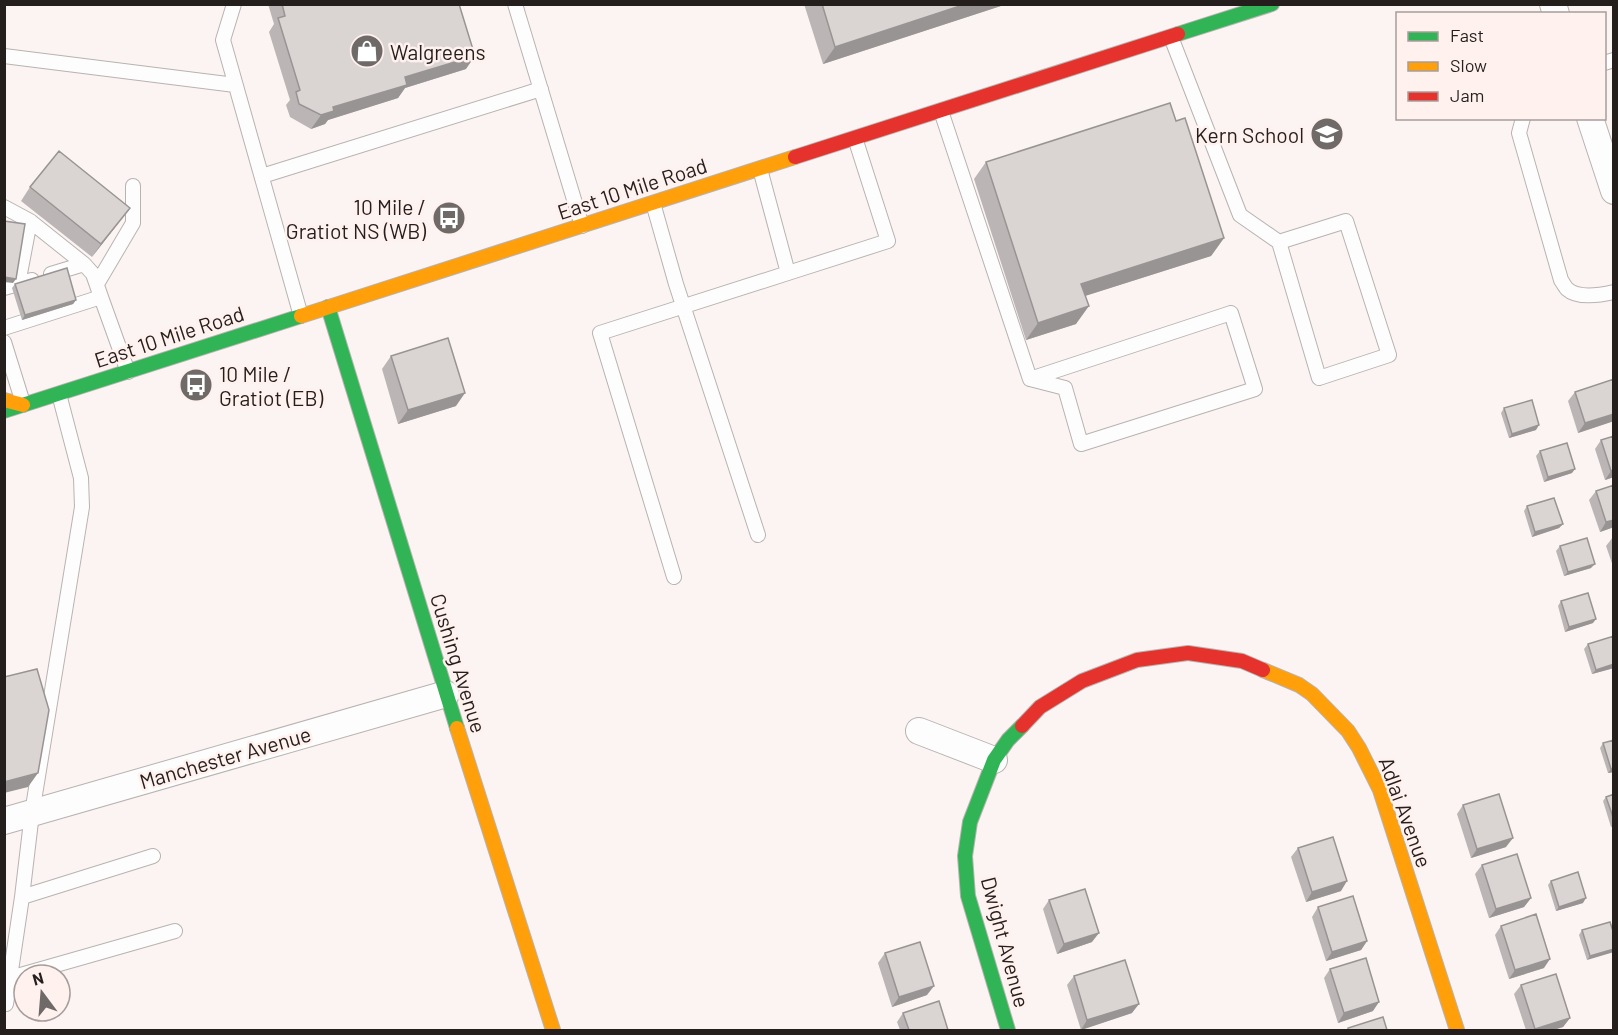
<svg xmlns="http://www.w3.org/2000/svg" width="1618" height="1035" font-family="Barlow,sans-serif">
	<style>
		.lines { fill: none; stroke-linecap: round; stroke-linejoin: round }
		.lane-casing { stroke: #b8b3b1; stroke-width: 16 }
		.street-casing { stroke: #b8b3b1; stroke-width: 28 }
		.fast-casing { stroke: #b8b3b1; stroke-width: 16 }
		.slow-casing { stroke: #b8b3b1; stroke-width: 16 }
		.jam-casing { stroke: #b8b3b1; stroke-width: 16 }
		.lane { stroke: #fefdfd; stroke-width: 14 }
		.street { stroke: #fefdfd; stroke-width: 26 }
		.fast { stroke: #30b455; stroke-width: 14 }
		.slow { stroke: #ff9f0a; stroke-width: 14 }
		.jam { stroke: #e5322d; stroke-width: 14 }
		.wall { fill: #bbb6b5 }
		.shaded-wall { fill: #999494 }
		.building { fill: #dad4d3; stroke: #999494; stroke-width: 1.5 }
		.labels { text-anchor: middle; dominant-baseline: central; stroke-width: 5; stroke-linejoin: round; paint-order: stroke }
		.poi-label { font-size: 21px; fill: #241e1c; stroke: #fff1ee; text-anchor: start }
		.street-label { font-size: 21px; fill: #241e1c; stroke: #fff1ee }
	</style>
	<rect width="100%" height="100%" fill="#fbf4f2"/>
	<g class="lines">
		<!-- lane casing -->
		<g class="lane-casing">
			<path id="lane" d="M234,4L223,40L301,316
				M515,4L582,226
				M1171,37L1240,215L1279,242L1319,378L1389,355L1346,221L1279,242
				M4,56L235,85
				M1604,63L1614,60
				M941,111L1030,379L1065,388L1081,444L1255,389L1231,313L1030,379
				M1523,118L1519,133L1561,280C1563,283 1565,287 1567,289C1578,299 1601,295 1614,292
				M760,169L788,273L888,241L855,138
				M262,176L541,89
				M653,203L676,284L758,535
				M4,207L30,221L18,284
				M30,221L84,264
				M51,274L84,264L93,274L101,297
				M97,284L133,223V186
				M4,288L32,280
				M4,328L101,297L128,372
				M4,342L23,403
				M674,577L600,333L788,273
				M22,897L153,856
				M10,978L175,931
				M6,1004L22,897L32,813L82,507L81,478L59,394"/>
		</g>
		<!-- street casing -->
		<g class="street-casing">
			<path id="street" d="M1553,4L1556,14
				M1590,118L1614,191
				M919,731L994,760
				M4,821L446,694"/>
		</g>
		<!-- fast casing -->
		<g class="fast-casing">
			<path id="fast" d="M1178,34L1272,4
				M328,307L457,728
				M4,411L301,316
				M1008,1030L968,896L965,856L970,822L994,760L1008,740L1022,726"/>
		</g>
		<!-- slow casing -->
		<g class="slow-casing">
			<path id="slow" d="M301,316L795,157
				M4,400L23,405
				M1263,670L1299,685L1312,694L1348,731L1359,748L1380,790L1457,1030
				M457,728L553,1030"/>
		</g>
		<!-- jam casing -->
		<g class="jam-casing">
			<path id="jam" d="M795,157L1178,34
				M1022,726L1040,707L1082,681L1137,660L1188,653L1242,661L1263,670"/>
		</g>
		<!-- lane -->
		<use href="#lane" class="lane"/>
		<!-- street -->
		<use href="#street" class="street"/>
		<!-- fast -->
		<use href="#fast" class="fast"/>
		<!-- slow -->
		<use href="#slow" class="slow"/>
		<!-- jam -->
		<use href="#jam" class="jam"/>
	</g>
	<!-- wall -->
	<path class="wall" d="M268,4H459L466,69L405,88L398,98L328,120L325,124L311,129L290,117L286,105L290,100L269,32L274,24Z
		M804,4H1007L823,64Z
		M1176,121L1224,238L1211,256L1085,296L1076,324L1026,340L974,179L986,162Z
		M30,187L120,221L92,257L21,201Z
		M15,284L76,300L73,304L22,320L12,288Z
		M391,356L456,406L398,424L382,369Z
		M1614,379V421L1578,433L1568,401L1575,392Z
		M1504,408L1536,430L1509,438L1501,413Z
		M1601,440L1614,477L1605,480L1595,449Z
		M1540,451L1572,473L1544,482L1536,456Z
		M1614,485V527L1600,532L1589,500L1596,491Z
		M1527,506L1563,524L1559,528L1532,537L1524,511Z
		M1613,537H1614V569L1606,546Z
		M1560,546L1591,568L1564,576L1556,551Z
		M1561,601L1593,623L1565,632L1558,606Z
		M1588,644L1614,668L1592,674L1584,649Z
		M1603,743L1614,772L1608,773L1600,748Z
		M1614,794V826L1611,827L1603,801L1606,797Z
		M1463,805L1506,847L1471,858L1457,814Z
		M1298,848L1341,891L1306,902L1291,857Z
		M1482,865L1531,898L1524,907L1489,918L1475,874Z
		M1551,881L1583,903L1556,911L1548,885Z
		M1049,900L1092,942L1057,954L1043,909Z
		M1318,907L1367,941L1361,950L1326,961L1312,917Z
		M1501,926L1544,968L1509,979L1495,935Z
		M1582,930L1614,934L1587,960L1579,935Z
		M885,953L927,995L892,1007L878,963Z
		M1330,969L1373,1011L1338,1023L1324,978Z
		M1074,976L1132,1013L1081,1030L1067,985Z
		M1521,985L1570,1018L1563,1027L1553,1030H1526L1514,994Z
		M903,1013L948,1030H900L897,1022Z"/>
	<!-- shaded-wall -->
	<path class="shaded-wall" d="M966,4H1007L823,64L835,47Z
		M475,56L466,69L405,88L398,98L328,120L325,124L311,129L321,115L333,107L405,77Z
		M130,208L120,221L92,257L101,244Z
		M1224,238L1211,256L1069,301L1081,284Z
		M4,277L16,279L13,283L4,282Z
		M76,300L73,304L22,320L25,315Z
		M1089,306L1076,324L1026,340L1038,323Z
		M465,393L456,406L398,424L408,410Z
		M1614,414V421L1578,433L1585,423Z
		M1539,425L1536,430L1509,438L1512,434Z
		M1575,469L1572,473L1544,482L1548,477Z
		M1614,470V477L1605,480L1611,471Z
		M1614,520V527L1600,532L1606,522Z
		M1563,524L1559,528L1532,537L1535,532Z
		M1595,564L1591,568L1564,576L1568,572Z
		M1596,619L1593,623L1565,632L1569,627Z
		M1614,664V668L1592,674L1596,670Z
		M1614,768V772L1608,773L1611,769Z
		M38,773L28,787L4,793V782Z
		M1513,838L1506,847L1471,858L1477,849Z
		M1347,881L1341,891L1306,902L1312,892Z
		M1531,898L1524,907L1489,918L1496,909Z
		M1586,898L1583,903L1556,911L1559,907Z
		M1099,933L1092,942L1057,954L1064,944Z
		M1367,941L1361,950L1326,961L1332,952Z
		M1614,949V952L1587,960L1590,956Z
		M1550,959L1544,968L1509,979L1515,970Z
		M934,986L927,995L892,1007L899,997Z
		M1379,1002L1373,1011L1338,1023L1344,1013Z
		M1139,1004L1132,1013L1081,1030L1087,1020Z
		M1570,1018L1563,1027L1553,1030H1533L1535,1029Z"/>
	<!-- building -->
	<path class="building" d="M282,4H459L475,56L405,77L407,85L333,107L334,111L321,115L299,104L296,92L300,90L278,18L285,16Z
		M822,4H966L835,47Z
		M1170,103L1176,121L1185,118L1224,238L1081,284L1089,306L1038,323L986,162Z
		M59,151L130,208L101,244L30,187Z
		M4,221L25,224L16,279L4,277Z
		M67,268L76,300L25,315L15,284Z
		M448,338L465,393L408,410L391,356Z
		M1614,379V414L1585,423L1575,392Z
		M1532,400L1539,425L1512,434L1504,408Z
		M1614,436V470L1611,471L1601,440Z
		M1567,443L1575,469L1548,477L1540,451Z
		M1614,485V520L1606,522L1596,491Z
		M1554,498L1563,524L1535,532L1527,506Z
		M1587,538L1595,564L1568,572L1560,546Z
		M1588,593L1596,619L1569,627L1561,601Z
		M1614,636V664L1596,670L1588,644Z
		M37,669L49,710L38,773L4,782V677Z
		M1614,740V768L1611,769L1603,743Z
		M1499,794L1513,838L1477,849L1463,805Z
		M1614,794V820L1606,797Z
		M1333,837L1347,881L1312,892L1298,848Z
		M1517,854L1531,898L1496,909L1482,865Z
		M1578,872L1586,898L1559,907L1551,881Z
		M1085,889L1099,933L1064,944L1049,900Z
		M1353,896L1367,941L1332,952L1318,907Z
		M1536,914L1550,959L1515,970L1501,926Z
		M1610,922L1614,934V949L1590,956L1582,930Z
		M920,942L934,986L899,997L885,953Z
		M1366,958L1379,1002L1344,1013L1330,969Z
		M1125,960L1139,1004L1087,1020L1074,976Z
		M1556,974L1570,1018L1535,1029L1521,985Z
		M939,1001L948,1030H909L903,1013Z
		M1383,1017L1387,1030H1348V1028Z"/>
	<!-- icons -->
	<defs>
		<g id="shop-disc" transform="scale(1.725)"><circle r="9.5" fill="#6f6967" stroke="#fff1ee"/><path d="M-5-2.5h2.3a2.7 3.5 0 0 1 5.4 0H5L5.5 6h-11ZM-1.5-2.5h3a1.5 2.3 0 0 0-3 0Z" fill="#fff"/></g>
		<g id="school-disc" transform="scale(1.725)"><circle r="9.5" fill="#6f6967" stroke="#fff1ee"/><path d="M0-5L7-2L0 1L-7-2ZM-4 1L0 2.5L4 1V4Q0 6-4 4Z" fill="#fff"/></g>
		<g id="bus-disc" transform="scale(1.725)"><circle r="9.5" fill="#6f6967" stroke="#fff1ee"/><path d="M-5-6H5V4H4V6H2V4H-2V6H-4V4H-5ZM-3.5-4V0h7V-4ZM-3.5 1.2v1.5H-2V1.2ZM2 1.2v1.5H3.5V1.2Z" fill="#fff"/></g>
	</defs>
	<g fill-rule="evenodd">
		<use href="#shop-disc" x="367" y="51"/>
		<use href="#school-disc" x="1327" y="134"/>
		<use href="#bus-disc" x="449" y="218"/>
		<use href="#bus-disc" x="196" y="385"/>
	</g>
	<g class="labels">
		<!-- poi labels -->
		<g class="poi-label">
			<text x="390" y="51">Walgreens</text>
			<text x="1304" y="134" text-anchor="end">Kern School</text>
			<text x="426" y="206" text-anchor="end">10 Mile /<tspan x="426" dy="24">Gratiot NS (WB)</tspan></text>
			<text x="219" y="373">10 Mile /<tspan x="219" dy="24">Gratiot (EB)</tspan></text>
		</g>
		<!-- street labels -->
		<g class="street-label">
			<text transform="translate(632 188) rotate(-18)">East 10 Mile Road</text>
			<text transform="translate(169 336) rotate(-18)">East 10 Mile Road</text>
			<text transform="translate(459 663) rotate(73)">Cushing Avenue</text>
			<text transform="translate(225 757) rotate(-16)">Manchester Avenue</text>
			<text transform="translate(1406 812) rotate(70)">Adlai Avenue</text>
			<text transform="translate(1006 942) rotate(75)">Dwight Avenue</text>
		</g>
	</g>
	<!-- border -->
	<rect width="1618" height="1035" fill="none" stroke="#241e1c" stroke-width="12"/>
	<!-- legend -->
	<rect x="1396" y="12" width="210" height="108" fill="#fff1ee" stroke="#a79d9a" stroke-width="1.5"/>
	<rect x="1408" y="32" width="30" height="9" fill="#30b455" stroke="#a79d9a" stroke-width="1.5"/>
	<text x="1450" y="42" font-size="18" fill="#241e1c">Fast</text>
	<rect x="1408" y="62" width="30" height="9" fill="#ff9f0a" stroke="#a79d9a" stroke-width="1.5"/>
	<text x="1450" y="72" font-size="18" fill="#241e1c">Slow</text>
	<rect x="1408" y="92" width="30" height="9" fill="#e5322d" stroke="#a79d9a" stroke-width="1.5"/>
	<text x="1450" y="102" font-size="18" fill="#241e1c">Jam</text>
	<!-- north arrow -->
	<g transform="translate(42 993) rotate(344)"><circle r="28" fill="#fff1ee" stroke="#a79d9a" stroke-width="1.5"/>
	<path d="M0-4.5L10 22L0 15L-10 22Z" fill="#6f6967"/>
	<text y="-9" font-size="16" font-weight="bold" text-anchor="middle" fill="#241e1c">N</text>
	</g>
</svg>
